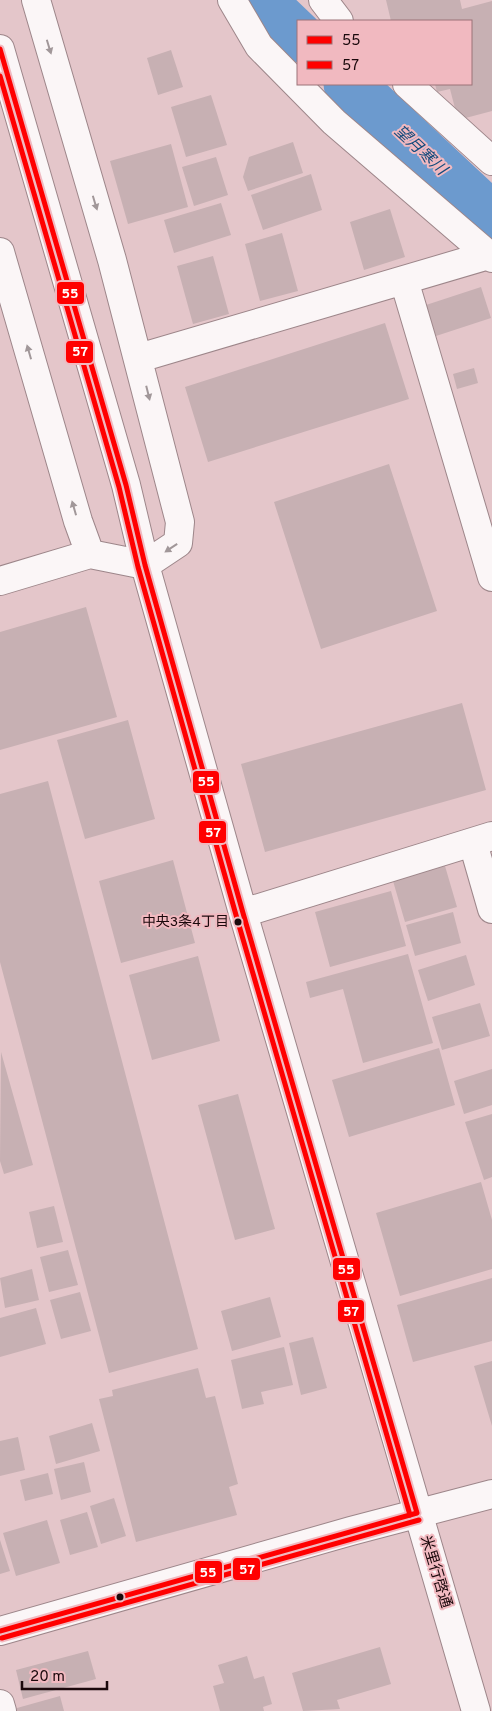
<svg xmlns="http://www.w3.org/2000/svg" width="492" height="1711" font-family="Overpass,'Noto Sans JP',sans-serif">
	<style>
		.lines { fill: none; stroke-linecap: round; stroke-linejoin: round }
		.river { stroke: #6c9ace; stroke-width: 51 }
		.building { fill: #c7b0b3 }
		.minor-casing { stroke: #9d868a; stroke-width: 30 }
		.minor { stroke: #fbf6f7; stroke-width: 28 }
		.bus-1-casing { stroke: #f1b9c0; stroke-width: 9 }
		.bus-2-casing { stroke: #f1b9c0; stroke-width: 9 }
		.bus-1 { stroke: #f00; stroke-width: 5 }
		.bus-2 { stroke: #f00; stroke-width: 5 }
		.oneway { fill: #a19799 }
		.bus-dot { fill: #1b090c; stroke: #f1b9c0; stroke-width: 2 }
		.labels { text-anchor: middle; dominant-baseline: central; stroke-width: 4; stroke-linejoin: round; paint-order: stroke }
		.bus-label { font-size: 14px; fill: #1b090c; stroke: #f1b9c0; text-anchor: end }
		.street-label { font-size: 15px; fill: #1b090c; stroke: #f1b9c0 }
		.water-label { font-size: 16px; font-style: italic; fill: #144b7c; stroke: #f1b9c0 }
		.line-badge { stroke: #f1b9c0; stroke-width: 2 }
		.badge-label { font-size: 14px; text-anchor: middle; font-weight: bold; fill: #fff }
	</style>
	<rect width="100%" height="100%" fill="#e4c6ca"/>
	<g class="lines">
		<!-- river -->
		<path class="river" d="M266,0L272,12L298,37
			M349,84L492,218"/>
	</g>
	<!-- building -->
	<path class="building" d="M386,0H460L462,9L492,1V111L458,120L450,89L437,92L435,84H471V21H391Z
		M171,50L183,87L158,95L147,58Z
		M211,95L227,145L186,157L171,107Z
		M293,142L303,173L248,191L243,177L249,157Z
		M171,144L188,207L128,224L110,161Z
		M216,157L228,195L194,206L182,167Z
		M311,174L322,210L263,230L251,195Z
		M221,203L231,235L174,253L164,220Z
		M390,209L405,257L364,270L350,222Z
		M282,233L298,291L260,301L245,244Z
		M213,256L229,314L193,324L177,266Z
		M481,287L491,318L436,336L426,305Z
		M385,323L409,399L208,462L185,387Z
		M474,368L478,383L457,389L453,374Z
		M389,464L437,611L321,649L274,502Z
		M86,607L117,717L0,750V632Z
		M462,703L486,790L265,852L241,764Z
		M128,720L155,819L85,839L57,740Z
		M48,781L198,1349L109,1373L0,962V794Z
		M173,860L195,943L121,963L99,881Z
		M445,866L457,907L405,922L393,881Z
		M391,891L406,946L330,967L315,912Z
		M453,912L461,943L415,956L406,925Z
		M408,954L433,1043L363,1063L343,989L310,998L306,982Z
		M466,955L475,985L428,1001L418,970Z
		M198,956L220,1041L152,1060L129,975Z
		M480,1003L490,1036L442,1050L432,1017Z
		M439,1048L455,1105L349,1137L332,1080Z
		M1,1052L33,1165L4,1174L0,1161Z
		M492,1069V1105L464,1114L454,1081Z
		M238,1094L275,1229L235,1240L198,1105Z
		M492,1114V1177L484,1180L465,1122Z
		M481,1182L492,1220V1269L400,1296L376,1213Z
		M54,1206L63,1242L37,1248L29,1212Z
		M68,1250L78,1285L49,1292L40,1257Z
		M32,1269L39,1300L5,1308L0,1278Z
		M492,1278V1341L413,1362L397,1305Z
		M80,1292L91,1331L61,1339L50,1300Z
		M270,1297L281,1337L232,1351L221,1311Z
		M36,1308L46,1344L0,1357V1318Z
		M313,1337L327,1388L301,1395L289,1343Z
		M284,1347L293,1385L261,1392L264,1404L242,1409L231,1360Z
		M492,1361V1426L474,1366Z
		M198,1368L206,1398L215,1396L238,1484L229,1487L237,1515L136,1542L99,1399L113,1396L112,1390Z
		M92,1423L100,1451L56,1464L49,1436Z
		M18,1437L25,1470L0,1476V1441Z
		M84,1462L91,1492L61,1500L54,1469Z
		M48,1473L53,1494L25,1501L20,1480Z
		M114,1498L126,1536L101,1544L90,1506Z
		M87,1512L98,1547L70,1555L60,1520Z
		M47,1520L60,1563L16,1576L3,1533Z
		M0,1540L10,1571L0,1574Z
		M380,1647L391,1684L337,1700L340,1709L303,1711L292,1673Z
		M88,1651L96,1679L23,1699L16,1670Z
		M247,1656L254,1679L264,1676L272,1704L263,1707L264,1711H220L213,1686L224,1683L218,1665Z
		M60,1696L64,1711H17V1708Z"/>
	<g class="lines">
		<!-- minor casing -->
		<g class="minor-casing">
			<path id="minor" d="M232,0L259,46L334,122L492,258
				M323,0L339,21
				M0,49L126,485L145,565L243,913L476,1711
				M407,84L492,161
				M0,252L78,521L90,554
				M404,280L492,577
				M139,358L492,254
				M0,581L90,554L145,565L178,543L180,522L112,260L36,0
				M473,843L492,909
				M243,913L492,836
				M0,1631L351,1531L492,1494
				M0,1704L2,1711"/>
		</g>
		<!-- minor -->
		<use href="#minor" class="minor"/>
		<!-- bus-1 casing -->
		<g class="bus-1-casing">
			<path id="bus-1" d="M0,49L126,485L145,565L243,913L417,1513
				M0,1631L417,1513"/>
		</g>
		<!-- bus-2 casing -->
		<g class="bus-2-casing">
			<path id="bus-2" d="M0,76L119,487L138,567L236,915L410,1515
				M2,1638L419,1520"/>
		</g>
		<!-- bus-1 -->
		<use href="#bus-1" class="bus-1"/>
		<!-- bus-2 -->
		<use href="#bus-2" class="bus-2"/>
	</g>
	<!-- one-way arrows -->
	<defs><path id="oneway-solid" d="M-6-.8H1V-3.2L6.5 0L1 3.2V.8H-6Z" transform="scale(1.25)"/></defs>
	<g class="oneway">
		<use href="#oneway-solid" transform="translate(49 47) rotate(73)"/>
		<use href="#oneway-solid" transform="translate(95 203) rotate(73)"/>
		<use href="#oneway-solid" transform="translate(29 352) rotate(-106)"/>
		<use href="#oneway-solid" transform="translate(148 393) rotate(76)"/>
		<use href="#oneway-solid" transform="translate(74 508) rotate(-106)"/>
		<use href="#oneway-solid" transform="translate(171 548) rotate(146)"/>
	</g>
	<!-- markers -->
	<g class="bus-dot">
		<circle cx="238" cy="922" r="4.5"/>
		<circle cx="120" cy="1597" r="4.5"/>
	</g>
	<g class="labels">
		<!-- bus labels -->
		<g class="bus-label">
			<text x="229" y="922">中央3条4丁目</text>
		</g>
		<!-- street labels -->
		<g class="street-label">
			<text transform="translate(435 1572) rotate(73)">米里行啓通</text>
		</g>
		<!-- water labels -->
		<g class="water-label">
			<text transform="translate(420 151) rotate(43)">望月寒川</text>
		</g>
	</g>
	<g class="line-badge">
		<rect x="56" y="281" width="29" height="24" rx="5" fill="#f00"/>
		<rect x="65" y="340" width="29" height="24" rx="5" fill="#f00"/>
		<rect x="192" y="770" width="28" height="24" rx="5" fill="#f00"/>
		<rect x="198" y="820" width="29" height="24" rx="5" fill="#f00"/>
		<rect x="332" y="1257" width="29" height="24" rx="5" fill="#f00"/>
		<rect x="337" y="1299" width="28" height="24" rx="5" fill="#f00"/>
		<rect x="232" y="1557" width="29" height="24" rx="5" fill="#f00"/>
		<rect x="194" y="1560" width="29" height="24" rx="5" fill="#f00"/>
	</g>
	<g class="badge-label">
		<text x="70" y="298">55</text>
		<text x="80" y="356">57</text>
		<text x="206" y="786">55</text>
		<text x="213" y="837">57</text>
		<text x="346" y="1274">55</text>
		<text x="351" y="1316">57</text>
		<text x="247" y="1574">57</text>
		<text x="208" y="1577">55</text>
	</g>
	<!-- legend -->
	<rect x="297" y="20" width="175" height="65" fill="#f1b9c0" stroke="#9b7378"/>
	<rect x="307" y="36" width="25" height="8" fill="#ff0000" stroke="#9b7378"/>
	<text x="342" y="45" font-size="15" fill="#1b090c">55</text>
	<rect x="307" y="61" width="25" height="8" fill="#ff0000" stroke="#9b7378"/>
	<text x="342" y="70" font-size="15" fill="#1b090c">57</text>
	<!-- scale -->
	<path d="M22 1681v8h85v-8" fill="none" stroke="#1b090c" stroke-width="2.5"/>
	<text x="30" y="1681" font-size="15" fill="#1b090c" stroke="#f1b9c0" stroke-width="4" paint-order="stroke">20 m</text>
</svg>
